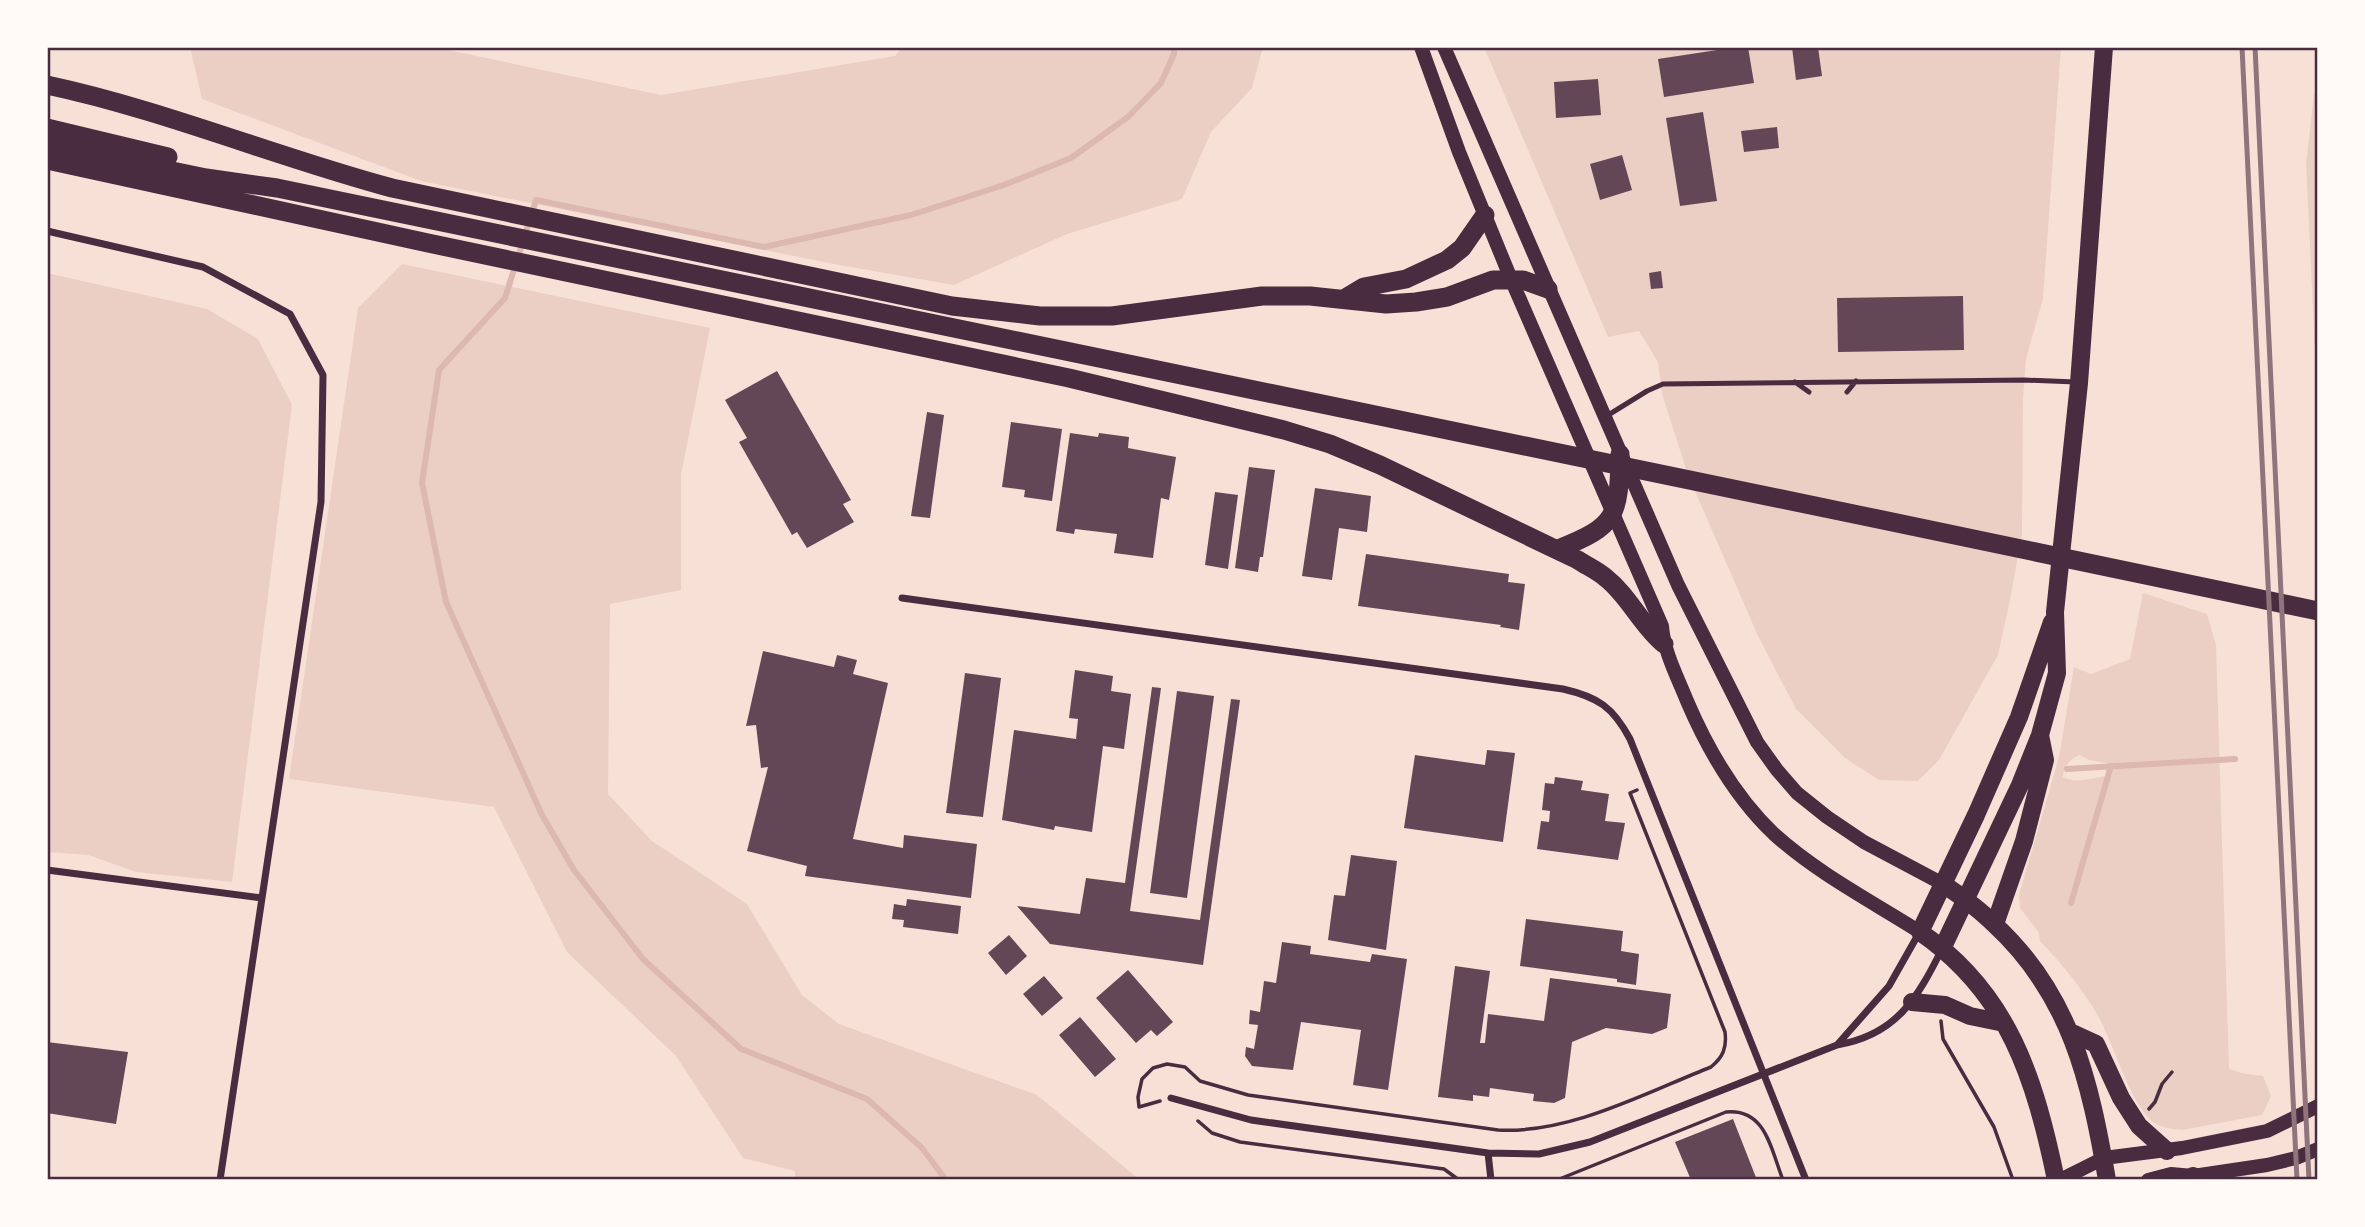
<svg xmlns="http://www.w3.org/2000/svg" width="2365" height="1227" font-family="'IBM Plex Sans',sans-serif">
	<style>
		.green { fill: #ebcfc5; fill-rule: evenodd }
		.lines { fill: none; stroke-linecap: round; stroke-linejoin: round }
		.stream { stroke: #dcb8b0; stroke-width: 6 }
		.building { fill: #644757 }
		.path { stroke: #4a2c40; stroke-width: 3.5 }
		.service { stroke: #4a2c40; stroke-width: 5 }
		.minor { stroke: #4a2c40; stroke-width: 7 }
		.secondary { stroke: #4a2c40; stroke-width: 14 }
		.primary { stroke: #4a2c40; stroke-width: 18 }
		.trunk { stroke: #4a2c40; stroke-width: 19 }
		.rail { stroke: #8f747c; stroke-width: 5 }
		.neatline { fill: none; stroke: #4a2c40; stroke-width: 2.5 }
	</style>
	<rect width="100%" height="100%" fill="#f7e1d7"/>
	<!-- green -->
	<path class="green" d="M190,47H434L661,95L895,56L902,47H1263L1252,88L1211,132L1182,199L1067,234L954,285L839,265L421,181L202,99Z
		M1484,47H2061L2043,299L2026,359L2023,399L2022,534L2010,600L1998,655L1939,760L1918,781L1879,780L1845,758L1796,709L1758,636L1688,475L1662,394L1658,362L1639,331L1608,337Z
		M2314,94L2318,98V416L2306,163Z
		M402,264L710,328L681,475V590L610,604L608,794L652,841L747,904L802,995L839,1024L1037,1095L1140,1180H795V1171L743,1158L676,1056L567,952L494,807L289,779L358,308Z
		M47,273L207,309L258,339L292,405L232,882L136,872L88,855L47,852Z
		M2143,593L2207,614L2216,645L2229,1069L2246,1074L2263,1076L2271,1096L2262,1115L2182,1130C2171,1129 2160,1128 2151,1120C2130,1102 2112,1040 2097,1014C2082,988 2061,963 2040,941L2039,933L2020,908L2019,895L2059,757L2074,667L2091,674L2130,659ZM2080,755L2089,760L2106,763V776C2093,778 2076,784 2063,777C2063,767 2071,758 2080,755Z"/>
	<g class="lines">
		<!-- stream -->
		<path class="stream" d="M2067,769L2235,759
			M2071,903L2111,766
			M946,1180L922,1148L867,1099L741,1049L643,959L574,870L542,815L446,602L422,483L439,370L505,298L536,200L764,247L911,215L1004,185L1071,158L1128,117L1161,83L1174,54V47"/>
	</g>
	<!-- building -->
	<path class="building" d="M1737,47H1748L1754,83L1664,97L1658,59Z
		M1792,47H1818L1822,76L1796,80Z
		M1598,79L1601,115L1556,118L1554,82Z
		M1703,112L1717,201L1680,206L1666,118Z
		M1777,127L1779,148L1744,152L1741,131Z
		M1622,155L1632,190L1600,200L1590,164Z
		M1661,271L1663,288L1651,289L1649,273Z
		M1963,296L1964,350L1838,352L1837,298Z
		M777,371L851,500L843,504L854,522L807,548L797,532L792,535L739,442L747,438L725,400Z
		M927,412L944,415L930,518L911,516Z
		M1011,422L1062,429L1052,501L1024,497L1025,490L1002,487Z
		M1070,433L1098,437L1099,433L1129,437L1128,448L1176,457L1169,500L1161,498L1153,558L1114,553L1117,534L1075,529L1074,534L1056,531Z
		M1249,467L1275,470L1263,557H1260L1258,572L1235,568Z
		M1315,488L1371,496L1367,532L1339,528L1332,580L1302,576Z
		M1215,492L1238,495L1228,569L1205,565Z
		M1366,554L1509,574L1508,582L1525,584L1519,630L1500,627L1501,625L1358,606Z
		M763,651L834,667L837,655L857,660L853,674L888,683L853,839L903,848L904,835L977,844L971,898L805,876L807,866L747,851L768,767L761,768L756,725L746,726Z
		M1075,670L1113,676L1111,691L1131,694L1124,749L1103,746L1092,832L1055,826L1054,830L1002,820L1014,730L1076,739L1078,719L1069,718Z
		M965,673L1001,678L983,817L946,813Z
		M1152,687L1161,688L1130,911L1200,920L1231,699L1240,700L1203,965L1050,944L1017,906L1080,914L1086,878L1125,883Z
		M1177,691L1214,696L1187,898L1150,893Z
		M1487,750L1515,753L1503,842L1404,828L1415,755L1485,765Z
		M1555,777L1583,781L1581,790L1609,794L1605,821L1625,823L1618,860L1537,849L1541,821L1549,822L1550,811L1542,810L1545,783L1554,784Z
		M1351,855L1397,861L1386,950L1328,940L1334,895L1345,896Z
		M907,899L961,906L958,934L903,927L904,920L892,919L894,904L906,906Z
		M1526,919L1623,931L1621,951L1639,954L1636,985L1617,982V979L1520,966Z
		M1009,935L1027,956L1006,975L988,953Z
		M1282,942L1311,946L1310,954L1370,962L1372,954L1407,959L1388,1090L1353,1085L1361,1030L1301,1022L1293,1070L1252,1066L1245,1056L1246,1047L1254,1049L1258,1025L1249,1024L1250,1010L1260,1012L1264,981L1276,983Z
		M1455,966L1490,971L1480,1043H1485L1488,1014L1544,1021L1550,978L1671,994L1667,1028L1652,1034L1606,1028L1572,1042L1565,1098L1554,1103L1533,1101L1534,1094L1490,1088L1489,1097L1473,1095V1101L1438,1097Z
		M1128,970L1173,1022L1157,1036L1151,1030L1136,1043L1096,998Z
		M1044,976L1063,998L1042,1016L1023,994Z
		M1080,1017L1116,1059L1095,1077L1059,1035Z
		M47,1042L128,1052L116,1124L47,1113Z
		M1733,1119L1757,1180H1691L1675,1142Z"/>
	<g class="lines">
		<!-- path -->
		<path class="path" d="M1941,1021L1943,1039L1994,1127L2013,1180
			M1160,1101L1139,1107L1138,1097L1142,1079L1153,1068L1167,1064L1185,1067L1200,1081L1248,1095L1498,1130C1570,1134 1645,1093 1711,1067C1723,1057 1727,1048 1725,1032L1630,793L1637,790
			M2149,1109L2155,1102L2162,1084L2172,1072
			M1198,1121L1212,1133L1240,1142L1444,1169L1459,1180
			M1557,1180L1726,1112C1766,1108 1771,1150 1783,1180"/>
		<!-- service -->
		<path class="service" d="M1795,382L1809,392
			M1847,392L1856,381
			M1605,417L1647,391L1663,384L2024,380L2076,382"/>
		<!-- minor -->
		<path class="minor" d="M47,231L203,267L290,314L323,375L321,502L220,1180
			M902,598L1563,689C1598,697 1613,707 1630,739L1806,1180
			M47,870L262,898
			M1837,1045L1889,986L1919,933
			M1171,1098L1251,1120L1488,1153L1539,1154L1590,1142L1837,1045C1896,1035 1917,999 1942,949
			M1488,1153L1491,1180"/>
		<!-- secondary -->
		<path class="secondary" d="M1421,47L1459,152L1511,279L1662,626C1664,652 1677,676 1687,701C1708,750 1735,797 1774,834C1817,873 1871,901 1920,932
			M1444,47L1678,585L1757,742L1777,770L1797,793L1827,817L1864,842L1943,884
			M2060,1180L2104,1158L2182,1148L2267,1131L2318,1106
			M2148,1180L2171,1174L2193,1176L2267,1165L2296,1158L2318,1149"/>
		<!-- primary -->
		<path class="primary" d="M2052,622L2019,717L1976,815L1920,932C2009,993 2035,1079 2056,1180
			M1943,884C1961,896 1979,909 1994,924C2071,995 2090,1081 2107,1180
			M1995,924L2024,841L2045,760L2040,735
			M1942,949L2020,785L2040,735L2057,673L2055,612L2079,383L2104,47
			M1912,1002L1945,1005L1970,1016L2004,1023
			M2072,1033L2096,1044L2121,1098L2139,1126L2167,1151
			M2188,1180L2193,1176"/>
		<!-- trunk -->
		<path class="trunk" d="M47,85C164,110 276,157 392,188L952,306L1040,316H1112L1262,296H1310L1386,304L1416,302L1447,297L1493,280H1523L1548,289
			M47,128L168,157
			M47,145L206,178L277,188C957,329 1638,468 2318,611
			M47,160L428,243L1069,378L1284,430L1330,444L1380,465L1578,560C1587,566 1598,571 1606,578C1629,596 1641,625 1664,644
			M1344,299L1364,287L1406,279L1447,260L1462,248L1485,215
			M1558,549C1617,526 1619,516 1620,454"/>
		<!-- rail -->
		<path class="rail" d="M2242,47L2297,1180
			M2255,47L2309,1180"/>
	</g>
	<!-- border -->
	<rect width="2365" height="1227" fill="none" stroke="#fffaf5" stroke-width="98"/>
	<rect x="49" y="49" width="2267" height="1129" class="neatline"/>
</svg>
